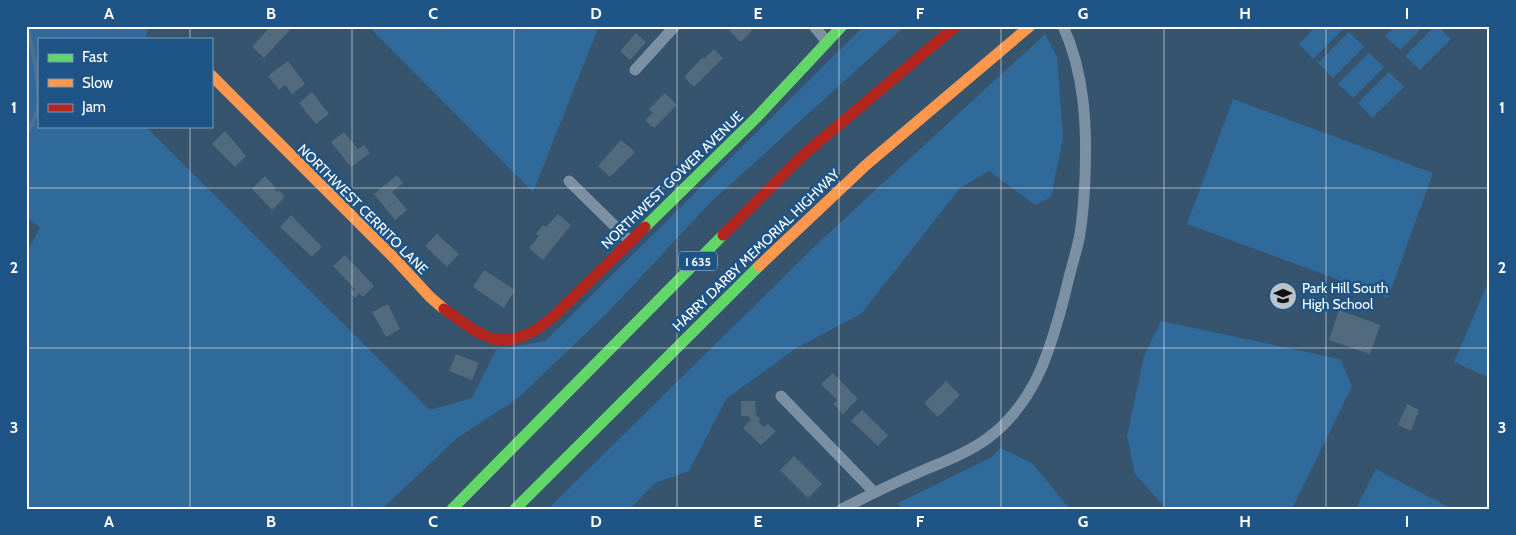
<svg xmlns="http://www.w3.org/2000/svg" width="1516" height="535" font-family="Cabin,sans-serif">
	<style>
		.green { fill: #2f6a9b }
		.lines { fill: none; stroke-linecap: round; stroke-linejoin: round }
		.stream { stroke: #4b7193; stroke-width: 4 }
		.building { fill: #526a7e }
		.street { stroke: #7c90a4; stroke-width: 11 }
		.fast { stroke: #63d668; stroke-width: 11 }
		.slow { stroke: #ff974d; stroke-width: 11 }
		.jam { stroke: #b3261e; stroke-width: 11 }
		.grid { fill: none; stroke: #fff; stroke-width: 1; stroke-opacity: 0.55 }
		.labels { text-anchor: middle; dominant-baseline: central; stroke-width: 5; stroke-linejoin: round; paint-order: stroke }
		.shield { fill: #1e5586; stroke: #bcccdb; stroke-width: 1 }
		.shield-label { font-size: 12px; font-weight: bold; fill: #fff }
		.street-label { font-size: 14px; fill: #fff; stroke: #1e5586 }
		.poi-label { font-size: 14px; fill: #fff; stroke: #1e5586; text-anchor: start }
		.neatline { fill: none; stroke: #fff; stroke-width: 2 }
		.grid-label { font-size: 16px; text-anchor: middle; font-weight: bold; fill: #fff }
	</style>
	<rect width="100%" height="100%" fill="#36546e"/>
	<!-- green -->
	<path class="green" d="M26,26H149L145,39H39V126H145L430,410L472,398L496,350L545,341L864,26H905L710,203L607,313L517,399L457,438L382,509H26V254L40,227L26,218Z
		M368,26H599L533,192Z
		M1316,26H1343L1344,28L1313,59L1299,44Z
		M1395,26H1424L1400,50L1385,36Z
		M1435,26H1438L1451,39L1420,70L1405,56Z
		M1349,32L1364,47L1333,78L1318,63Z
		M1045,34L1057,57L1063,138L1051,197L1035,205L989,171L960,188L861,314L798,347L726,399L689,471L655,483L630,509H548L818,243Z
		M1369,53L1384,67L1353,98L1338,84Z
		M1389,72L1404,87L1372,118L1358,103Z
		M1233,99L1433,173L1388,298L1187,224Z
		M1490,278V378L1454,362Z
		M1161,321L1340,359L1352,386L1292,509H1167L1135,474L1127,436L1144,356Z
		M1000,448L1032,463L1070,509H901L898,503L992,457Z
		M1376,469L1452,509H1356Z"/>
	<g class="lines">
		<!-- stream -->
		<path class="stream" d="M26,134C31,125 38,115 38,105C39,81 33,49 27,26"/>
	</g>
	<!-- building -->
	<path class="building" d="M271,26H286L290,30L264,58L252,47Z
		M734,26H756L741,42L729,31Z
		M636,33L646,42L630,60L620,51Z
		M714,49L723,58L694,87L684,77L702,58L704,59Z
		M288,61L305,84L292,94L285,85L279,90L268,76Z
		M312,92L329,114L316,124L299,103Z
		M665,93L677,105L654,128L645,120L653,113L649,109Z
		M225,131L246,156L235,167L212,144Z
		M344,132L358,149L364,145L370,153L351,167L331,142Z
		M621,140L635,152L610,177L598,166Z
		M397,175L403,183L392,192L407,210L395,220L374,194Z
		M265,176L276,188L275,189L277,192L279,190L285,197L272,210L252,189Z
		M558,214L571,225L543,260L529,248L539,236L536,234L543,225L546,227Z
		M291,215L322,247L312,257L280,227Z
		M437,234L459,254L447,267L425,246Z
		M345,255L374,286L363,297L359,293L355,298L350,293L355,289L333,266Z
		M484,270L515,290L504,308L473,287Z
		M388,304L400,329L386,337L372,312Z
		M1339,310L1380,325L1370,354L1329,340Z
		M456,354L479,363L472,380L449,371Z
		M833,373L858,399L843,414L833,404L837,400L821,384Z
		M946,381L960,395L938,417L924,403Z
		M741,401H755L756,415L760,419L759,422L764,427L768,424L776,431L761,445L743,428L751,419L748,416H741Z
		M1407,404L1419,410L1411,431L1398,425Z
		M862,410L888,435L878,446L851,421Z
		M794,456L822,484L808,498L780,470Z"/>
	<g class="lines">
		<!-- street -->
		<path class="street" d="M814,26L827,42
			M635,70L675,26
			M569,181L630,241
			M781,396L874,492
			M842,509C869,495 896,482 924,470C946,461 969,452 988,438C1036,402 1051,348 1065,294C1069,275 1075,257 1079,239C1083,219 1084,199 1085,178C1087,127 1085,74 1063,26"/>
		<!-- fast -->
		<path class="fast" d="M645,227L757,117L842,26
			M452,509L723,235
			M515,509L759,266"/>
		<!-- slow -->
		<path class="slow" d="M211,75L395,259L430,297L444,309
			M759,266L866,165L1030,26"/>
		<!-- jam -->
		<path class="jam" d="M723,235L802,156L956,26
			M444,309L475,331L493,339L509,340L523,336L536,330L553,317L645,227"/>
	</g>
	<!-- grid -->
	<path class="grid" d="M190,26V39M352,26V509M514,26V509M677,26V509M839,26V509M1001,26V509M1164,26V509M1326,26V509M190,126V509M26,188H1490M26,348H1490"/>
	<!-- icons -->
	<defs>
		<g id="school-disc" transform="scale(1.4375)"><circle r="9.5" fill="#b9c3cc" stroke="#1e5586"/><path d="M0-5L7-2L0 1L-7-2ZM-4 1L0 2.5L4 1V4Q0 6-4 4Z" fill="#111"/></g>
	</defs>
	<g fill-rule="evenodd">
		<use href="#school-disc" x="1283" y="296"/>
	</g>
	<g class="labels">
		<!-- shield labels -->
		<rect class="shield" x="679" y="251.5" width="38" height="19" rx="4"/>
		<g class="shield-label">
			<text x="698" y="261">I 635</text>
		</g>
		<!-- street labels -->
		<g class="street-label">
			<text transform="translate(672 180) rotate(-44)">NORTHWEST GOWER AVENUE</text>
			<text transform="translate(363 209) rotate(45)">NORTHWEST CERRITO LANE</text>
			<text transform="translate(756 250) rotate(-44)">HARRY DARBY MEMORIAL HIGHWAY</text>
		</g>
		<!-- poi labels -->
		<g class="poi-label">
			<text x="1302" y="288">Park Hill South<tspan x="1302" dy="16">High School</tspan></text>
		</g>
	</g>
	<!-- border -->
	<rect width="1516" height="535" fill="none" stroke="#1e5586" stroke-width="55"/>
	<!-- legend -->
	<rect x="38" y="38" width="175" height="90" fill="#1e5586" stroke="#7899b6"/>
	<rect x="48" y="54" width="25" height="8" fill="#63d668" stroke="#7899b6"/>
	<text x="82" y="62" font-size="15" fill="#ffffff">Fast</text>
	<rect x="48" y="79" width="25" height="8" fill="#ff974d" stroke="#7899b6"/>
	<text x="82" y="88" font-size="15" fill="#ffffff">Slow</text>
	<rect x="48" y="104" width="25" height="8" fill="#b3261e" stroke="#7899b6"/>
	<text x="82" y="112" font-size="15" fill="#ffffff">Jam</text>
	<rect x="28" y="28" width="1460" height="480" class="neatline"/>
	<g class="grid-label">
		<text x="109" y="19">A</text>
		<text x="271" y="19">B</text>
		<text x="433" y="19">C</text>
		<text x="596" y="19">D</text>
		<text x="758" y="19">E</text>
		<text x="920" y="19">F</text>
		<text x="1083" y="19">G</text>
		<text x="1245" y="19">H</text>
		<text x="1407" y="19">I</text>
		<text x="14" y="113">1</text>
		<text x="1502" y="113">1</text>
		<text x="14" y="273">2</text>
		<text x="1502" y="273">2</text>
		<text x="14" y="433">3</text>
		<text x="1502" y="433">3</text>
		<text x="109" y="527">A</text>
		<text x="271" y="527">B</text>
		<text x="433" y="527">C</text>
		<text x="596" y="527">D</text>
		<text x="758" y="527">E</text>
		<text x="920" y="527">F</text>
		<text x="1083" y="527">G</text>
		<text x="1245" y="527">H</text>
		<text x="1407" y="527">I</text>
	</g>
</svg>
